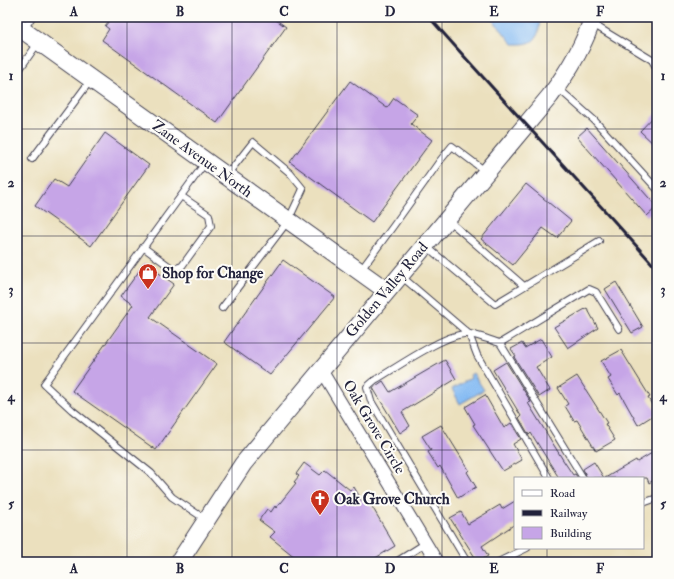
<svg xmlns="http://www.w3.org/2000/svg" width="674" height="579" font-family="'IM FELL Double Pica',serif">
	<style>
		.water { fill: #83baf3; stroke: #526e97 }
		.building { fill: #c6a5e7 }
		.lines { fill: none; stroke-linecap: round; stroke-linejoin: round }
		.lane-casing { stroke: #403e4f; stroke-width: 8 }
		.street-casing { stroke: #403e4f; stroke-width: 14 }
		.secondary-casing { stroke: #403e4f; stroke-width: 19 }
		.lane { stroke: #fff; stroke-width: 6 }
		.street { stroke: #fff; stroke-width: 12 }
		.secondary { stroke: #fff; stroke-width: 17 }
		.rail { stroke: #22223b; stroke-width: 3 }
		.grid { fill: none; stroke: #22223b; stroke-width: 1; stroke-opacity: 0.55 }
		.labels { text-anchor: middle; dominant-baseline: central; stroke-width: 4; stroke-linejoin: round; paint-order: stroke }
		.street-label { font-size: 15px; fill: #22223b; stroke: #fdfcf7 }
		.poi-label { font-size: 15px; font-weight: bold; fill: #22223b; stroke: #fdfcf7; text-anchor: start }
		.neatline { fill: none; stroke: #22223b; stroke-width: 1.5 }
		.grid-label { font-size: 13px; text-anchor: middle; font-weight: bold; fill: #22223b }
	</style>
	<rect width="100%" height="100%" fill="#fdfcf7"/>
	<filter id="ink" filterUnits="userSpaceOnUse"><feTurbulence type="fractalNoise" baseFrequency=".025" numOctaves="2"/><feDisplacementMap in="SourceGraphic" scale="8" xChannelSelector="R" yChannelSelector="G"/><feConvolveMatrix kernelMatrix="1 2 1 2 8 2 1 2 1" color-interpolation-filters="sRGB"/></filter>
	<filter id="wash" filterUnits="userSpaceOnUse"><feTurbulence type="fractalNoise" baseFrequency=".012" numOctaves="4" result="noise"/><feDisplacementMap in="SourceGraphic" scale="16" xChannelSelector="R" yChannelSelector="G"/><feGaussianBlur stdDeviation="0.9" result="paint"/><feColorMatrix in="noise" values="0 0 0 0 0 0 0 0 0 0 0 0 0 0 0 0 0 1.4 0 .05"/><feComposite in="paint" operator="in"/></filter>
	<g filter="url(#wash)">
		<rect width="100%" height="100%" fill="#ebe0be"/>
		<!-- water -->
		<path class="water" d="M488,17H540C539,39 536,45 513,44C504,35 499,24 488,17Z
			M473,373L484,390L460,404L452,389L471,378L470,375Z"/>
		<g id="blocks">
			<!-- building -->
			<path class="building" d="M112,17H272L286,27L217,123L102,40L109,29L105,26Z
				M350,81L387,108L394,98L418,115L411,124L432,140L372,222L290,162Z
				M657,113V147L640,131Z
				M587,128L657,207L647,216L577,137Z
				M105,133L149,165L91,246L35,206L54,179L67,187Z
				M526,184L571,221L557,238L543,228L513,265L481,239Z
				M283,260L335,297L270,375L224,342Z
				M145,263L174,284L150,317L217,364L156,450L72,391L133,305L121,296Z
				M616,282L643,327L632,333L605,289Z
				M587,308L598,328L568,348L554,327Z
				M541,339L552,357L536,367L550,390L539,397L514,357L516,356L511,349L522,343L525,348Z
				M621,350L650,397L648,398L657,413L638,425L620,393L618,395L608,379L611,377L601,361Z
				M445,360L456,379L402,412L410,426L400,433L373,388L383,381L390,392Z
				M506,362L531,402L528,403L563,460L573,475L575,474L578,478H559L531,433L529,435L519,418L521,416L493,370Z
				M577,376L607,423L605,424L615,440L596,451L577,420L574,421L565,406L568,404L558,388Z
				M485,395L504,428L511,423L521,439L513,444L522,460L503,471L473,425L475,424L465,407Z
				M441,425L469,470L467,472L476,487L458,498L440,466L438,468L428,452L431,450L422,436Z
				M657,450V478L649,483L647,478H605L636,460L637,462Z
				M594,462L604,478H587L583,469Z
				M304,463L320,475L325,470L350,490L354,487L362,501L367,498L395,546L369,562H301L270,537L275,532L259,520L267,509L271,512L275,506L276,508L296,483L294,482L299,476L296,474Z
				M515,501V524L482,546L488,556L478,562L450,518L461,512L468,524L500,505L502,509Z"/>
		</g>
	</g>
	<g filter="url(#ink)">
		<use href="#blocks" fill-opacity="0" stroke="#403e4f" stroke-width="1"/>
		<g class="lines">
			<!-- lane casing -->
			<g class="lane-casing">
				<path id="lane" d="M574,17L591,23L652,60L657,69
					M24,29L32,17
					M17,73L38,43
					M558,88L594,120L657,189
					M32,159L90,81
					M448,220L524,286
					M426,246L495,304L599,241
					M143,247L173,269L182,266L211,226L209,215L181,196
					M361,270L394,225L439,162L452,146L485,171
					M401,276L469,334L477,355L549,478
					M222,308L288,221L303,189L290,173L253,142L227,175
					M500,343L589,289L596,292L619,329
					M643,503L657,498
					M205,519L172,497L151,473L72,410L44,384L205,163
					M396,562L426,543
					M467,562L371,401L367,387L375,380C396,368 448,331 470,334C480,336 490,340 500,343L583,478
					M498,562L527,548"/>
			</g>
			<!-- street casing -->
			<g class="street-casing">
				<path id="street" d="M321,370L437,562"/>
			</g>
			<!-- secondary casing -->
			<g class="secondary-casing">
				<path id="secondary" d="M17,26L387,291
					M179,562L243,464L550,96C568,72 584,46 593,17"/>
			</g>
			<!-- lane -->
			<use href="#lane" class="lane"/>
			<!-- street -->
			<use href="#street" class="street"/>
			<!-- secondary -->
			<use href="#secondary" class="secondary"/>
			<!-- rail -->
			<path class="rail" d="M429,17C504,102 582,184 657,269"/>
		</g>
	</g>
	<!-- grid -->
	<path class="grid" d="M127,17V562M232,17V562M337,17V562M442,17V562M547,17V478M17,129H657M17,236H657M17,343H657M17,450H657M547,548V562"/>
	<!-- icons -->
	<defs>
		<g id="shop-pin" transform="scale(1)"><path d="M0 17L-7.5 6A9.5 9.5 0 1 1 7.5 6Z" fill="#c8321e" stroke="#fdfcf7"/><path d="M-5-2.5h2.3a2.7 3.5 0 0 1 5.4 0H5L5.5 6h-11ZM-1.5-2.5h3a1.5 2.3 0 0 0-3 0Z" fill="#fff"/></g>
		<g id="church-pin" transform="scale(1)"><path d="M0 17L-7.5 6A9.5 9.5 0 1 1 7.5 6Z" fill="#c8321e" stroke="#fdfcf7"/><path d="M-1.2-6h2.4v3.5h3.3v2.4h-3.3V6h-2.4V-.1h-3.3v-2.4h3.3Z" fill="#fff"/></g>
	</defs>
	<g fill-rule="evenodd">
		<use href="#shop-pin" x="148" y="273"/>
		<use href="#church-pin" x="320" y="499"/>
	</g>
	<g class="labels">
		<!-- street labels -->
		<g class="street-label">
			<text transform="translate(202 159) rotate(36)">Zane Avenue North</text>
			<text transform="translate(387 290) rotate(-50)">Golden Valley Road</text>
			<text transform="translate(374 427) rotate(59)">Oak Grove Circle</text>
		</g>
		<!-- poi labels -->
		<g class="poi-label">
			<text x="162" y="273">Shop for Change</text>
			<text x="334" y="499">Oak Grove Church</text>
		</g>
	</g>
	<!-- margin -->
	<rect width="674" height="579" fill="none" stroke="#fdfcf7" stroke-width="44"/>
	<!-- legend -->
	<rect x="514" y="477" width="130" height="72" fill="#fdfcf7" stroke="#a5a5ac"/>
	<rect x="522" y="490" width="20" height="6" fill="#ffffff" stroke="#a5a5ac"/>
	<text x="550" y="497" font-size="12" fill="#22223b">Road</text>
	<rect x="522" y="510" width="20" height="6" fill="#22223b" stroke="#a5a5ac"/>
	<text x="550" y="517" font-size="12" fill="#22223b">Railway</text>
	<rect x="522" y="527" width="20" height="12" fill="#c6a5e7" stroke="#a5a5ac"/>
	<text x="550" y="537" font-size="12" fill="#22223b">Building</text>
	<rect x="22" y="22" width="630" height="535" class="neatline"/>
	<g class="grid-label">
		<text x="74" y="16">A</text>
		<text x="180" y="16">B</text>
		<text x="284" y="16">C</text>
		<text x="390" y="16">D</text>
		<text x="494" y="16">E</text>
		<text x="600" y="16">F</text>
		<text x="11" y="80">1</text>
		<text x="663" y="80">1</text>
		<text x="11" y="187">2</text>
		<text x="663" y="187">2</text>
		<text x="11" y="294">3</text>
		<text x="663" y="294">3</text>
		<text x="11" y="401">4</text>
		<text x="663" y="401">4</text>
		<text x="11" y="508">5</text>
		<text x="663" y="508">5</text>
		<text x="74" y="573">A</text>
		<text x="180" y="573">B</text>
		<text x="284" y="573">C</text>
		<text x="390" y="573">D</text>
		<text x="494" y="573">E</text>
		<text x="600" y="573">F</text>
	</g>
</svg>
